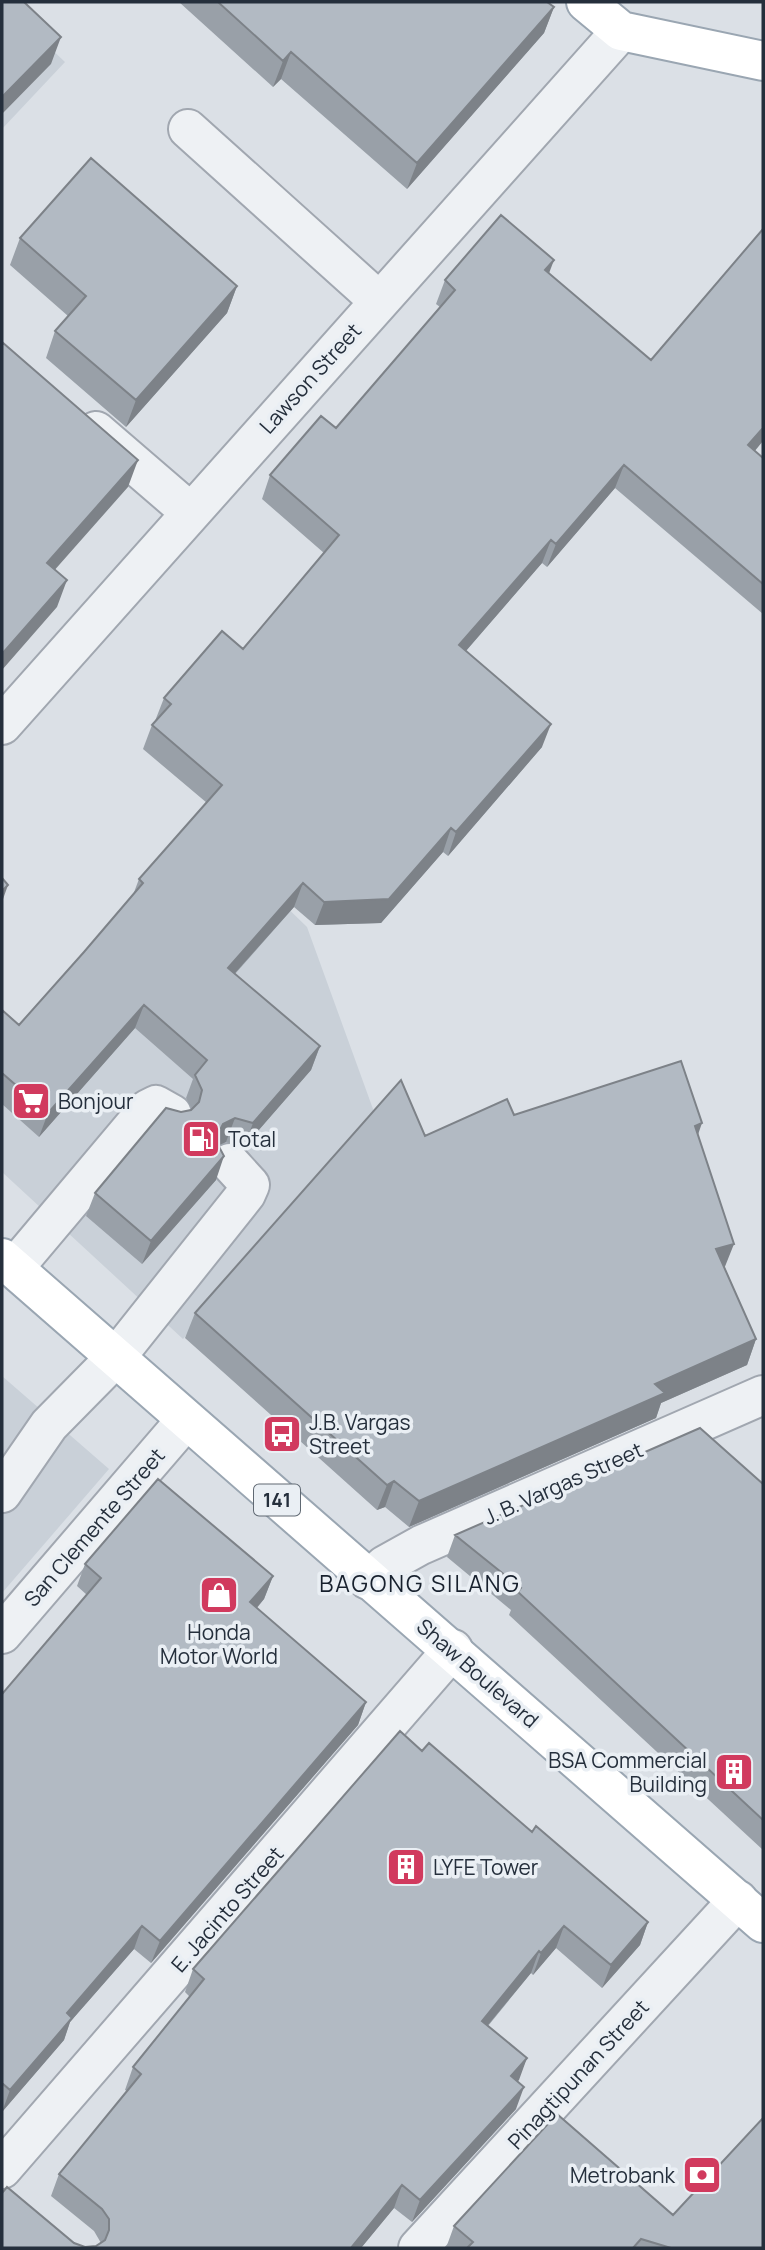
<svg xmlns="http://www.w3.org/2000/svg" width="765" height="2250" font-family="Manrope,sans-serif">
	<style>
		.built { fill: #c9d0d8 }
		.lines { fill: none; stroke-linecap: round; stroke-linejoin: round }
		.minor-casing { stroke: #a1a7b0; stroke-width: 42 }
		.major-casing { stroke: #9aa6b2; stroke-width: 42 }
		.minor { stroke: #eef1f4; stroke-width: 38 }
		.major { stroke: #fff; stroke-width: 38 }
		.wall { fill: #99a0a8 }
		.shaded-wall { fill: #7d8288 }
		.building { fill: #b2bac3; stroke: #7d8288; stroke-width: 2 }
		.labels { text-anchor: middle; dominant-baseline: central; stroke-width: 7; stroke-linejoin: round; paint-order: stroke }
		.shield { fill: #eaeff4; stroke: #606973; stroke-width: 2 }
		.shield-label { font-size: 19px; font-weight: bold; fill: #252f3c }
		.street-label { font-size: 21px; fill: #252f3c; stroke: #eaeff4 }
		.poi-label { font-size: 21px; fill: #252f3c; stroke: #eaeff4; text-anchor: start }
		.neighbourhood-label { font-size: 23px; letter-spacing: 2px; fill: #17202d; stroke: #eaeff4 }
	</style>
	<rect width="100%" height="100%" fill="#dbe0e6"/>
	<!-- built -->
	<path class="built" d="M2,2L65,62L2,129Z
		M205,828L307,927L377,1120L183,1339L2,1172V1059Z
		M2,1376L109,1469L2,1593Z"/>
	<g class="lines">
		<!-- minor casing -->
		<g class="minor-casing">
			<path id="minor" d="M188,129L379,301
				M96,431L190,512
				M2,725L621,31
				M14,1268L148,1109L156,1105L172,1114
				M2,1493L49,1425L117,1356L246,1194L250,1185L230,1163
				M368,1580L385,1565L421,1545L763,1395
				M2,1634L186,1420
				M2,2169L453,1649
				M418,2248L738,1900"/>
		</g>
		<!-- major casing -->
		<g class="major-casing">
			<path id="major" d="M586,2L621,31L763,61
				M2,1258L763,1923"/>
		</g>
		<!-- minor -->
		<use href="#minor" class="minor"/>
		<!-- major -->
		<use href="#major" class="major"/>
	</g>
	<!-- wall -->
	<path class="wall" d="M179,2H547L554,7L544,33L407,189L281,79L273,87Z
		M20,238L237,286L227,313L126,427L46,358L55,331L68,316L10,265Z
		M549,273L763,458V614L615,488L547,567L542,563L466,651L542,747L448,856L443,852L381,923L315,925L294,907L235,974L320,1046L311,1070L244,1147L226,1142L218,1146L216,1180L142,1264L86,1216L95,1193L181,1112L192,1109L186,1098L193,1079L135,1028L39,1137L2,1104V1010L19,1025L84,952L133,895L139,879L207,803L143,749L152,725L155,721L164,698L243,649L324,553L262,499L270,475L336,428L440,307L436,304L445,280Z
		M514,1115L698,1135L725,1268L756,1339L747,1365L661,1403L656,1418L409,1527L385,1507L377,1510L185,1338L195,1313L425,1136Z
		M763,1484V1850L509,1615L511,1610L447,1557L455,1535Z
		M85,1564L273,1576L264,1599L257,1608L366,1702L358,1725L151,1963L134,1949L70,2022L64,2040L2,2112V1694L87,1595L77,1586Z
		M422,1751L532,1832L648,1922L640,1945L602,1988L556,1948L533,1975L531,1973L488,2026L527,2058L517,2081L516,2109L412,2222L394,2208L361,2248H2L74,2243L85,2247L96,2246L101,2243L94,2231L51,2196L59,2174L127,2091L125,2090L133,2067L190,1997L185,1992L193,1969Z
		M673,2215L763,2248H446L454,2226Z"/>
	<!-- shaded-wall -->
	<path class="shaded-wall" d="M554,7L544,33L407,189L417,163Z
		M61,37L51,64L2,114V97Z
		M291,52L281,79L273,87L283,61Z
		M554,260L545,284V270Z
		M237,286L227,313L126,427L136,400Z
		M763,428V441L740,469L748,445Z
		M138,460L128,487L37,590L47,563Z
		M624,465L615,488L547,567L556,544Z
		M551,540L542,563L451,668L459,645Z
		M67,580L57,607L2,670V654Z
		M551,724L542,747L448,856L456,832Z
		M451,828L443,852L381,923L315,925L324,902Z
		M303,883L294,907L219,991L228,968Z
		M8,885L2,902V891Z
		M144,1005L135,1028L39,1137L48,1113Z
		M320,1046L311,1070L244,1147L253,1123Z
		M235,1118L226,1142L215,1147L218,1134L223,1124Z
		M702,1123L693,1149L695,1126Z
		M224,1156L216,1180L142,1264L151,1241Z
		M734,1244L724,1269L716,1249Z
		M756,1339L747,1365L661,1403L656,1418L409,1527L419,1501L655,1384Z
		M394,1481L385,1507L377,1510L387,1485Z
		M273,1576L264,1599L242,1625L250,1602Z
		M366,1702L358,1725L151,1963L160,1941Z
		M648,1922L640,1945L602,1988L611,1965Z
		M142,1926L134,1949L70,2022L64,2040L2,2112L10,2090L67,2013Z
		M564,1926L556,1948L533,1975L541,1953Z
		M539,1951L531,1973L473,2043L482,2021Z
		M527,2058L519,2080L503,2099L511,2076Z
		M524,2087L516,2109L412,2222L420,2200Z
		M402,2185L394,2208L361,2248H351Z"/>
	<!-- building -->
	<path class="building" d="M2,2H24L61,37L2,97Z
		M218,2H547L554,7L417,163L291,52L283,61Z
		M91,158L237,286L136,400L55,331L86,296L20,238Z
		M501,215L554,260L545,270L651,360L763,229V428L748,445L763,458V584L624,465L556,544L551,540L459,645L551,724L456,832L451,828L389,899L324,902L303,883L228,968L320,1046L253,1123L235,1118L223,1124L218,1134L217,1143L224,1156L151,1241L95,1193L166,1108L181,1112L191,1110L199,1102L202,1090L195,1075L207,1060L144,1005L48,1113L2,1073V1010L19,1025L84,952L143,883L139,879L222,785L152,725L171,704L164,698L222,631L243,649L339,535L270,475L321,416L336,428L455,290L445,280Z
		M2,342L138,460L47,563L67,580L2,654Z
		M2,878L8,885L2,891Z
		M681,1061L702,1123L695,1126L734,1244L716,1249L756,1339L655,1384L665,1393L419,1501L394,1481L387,1485L195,1313L401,1080L425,1136L507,1099L514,1115Z
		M700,1428L763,1484V1820L518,1592L521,1588L455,1535Z
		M158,1479L273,1576L250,1602L366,1702L160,1941L142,1926L67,2013L72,2018L10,2090L2,2083V1694L101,1578L85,1564Z
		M400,1731L422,1751L429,1743L532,1832L536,1826L648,1922L611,1965L564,1926L541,1953L539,1951L482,2021L527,2058L511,2076L524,2087L420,2200L402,2185L351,2248H2V2193L7,2187L74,2243L85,2247L96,2246L105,2240L109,2230V2219L102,2209L59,2174L141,2074L133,2067L204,1979L193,1969Z
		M557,2114L673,2215L763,2118V2248H671L641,2239L633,2248H467L473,2242L454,2226Z"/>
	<!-- icons -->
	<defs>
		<g id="supermarket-square" transform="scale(2.0125)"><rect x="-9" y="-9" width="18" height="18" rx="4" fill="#d13a5e" stroke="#eaeff4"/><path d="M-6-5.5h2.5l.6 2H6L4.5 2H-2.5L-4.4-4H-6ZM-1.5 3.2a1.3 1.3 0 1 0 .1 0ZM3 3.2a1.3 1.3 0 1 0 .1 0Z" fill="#fff"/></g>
		<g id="fuel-square" transform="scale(2.0125)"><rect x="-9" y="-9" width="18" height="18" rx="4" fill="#d13a5e" stroke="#eaeff4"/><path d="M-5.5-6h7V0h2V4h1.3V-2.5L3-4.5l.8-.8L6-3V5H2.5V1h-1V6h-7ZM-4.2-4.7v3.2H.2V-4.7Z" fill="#fff"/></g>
		<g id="bus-square" transform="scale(2.0125)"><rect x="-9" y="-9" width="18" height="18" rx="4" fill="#d13a5e" stroke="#eaeff4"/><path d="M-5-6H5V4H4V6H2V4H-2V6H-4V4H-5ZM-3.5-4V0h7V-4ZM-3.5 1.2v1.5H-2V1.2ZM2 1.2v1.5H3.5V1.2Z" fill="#fff"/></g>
		<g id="shop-square" transform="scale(2.0125)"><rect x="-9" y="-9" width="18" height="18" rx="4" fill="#d13a5e" stroke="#eaeff4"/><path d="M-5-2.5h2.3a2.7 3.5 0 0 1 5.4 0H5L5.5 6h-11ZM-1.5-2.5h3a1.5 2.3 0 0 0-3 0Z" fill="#fff"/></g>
		<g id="building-square" transform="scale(2.0125)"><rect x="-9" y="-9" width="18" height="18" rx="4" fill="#d13a5e" stroke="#eaeff4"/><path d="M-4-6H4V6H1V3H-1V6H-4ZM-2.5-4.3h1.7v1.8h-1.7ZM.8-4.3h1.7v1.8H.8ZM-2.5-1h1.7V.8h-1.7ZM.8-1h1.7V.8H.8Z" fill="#fff"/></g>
		<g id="bank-square" transform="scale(2.0125)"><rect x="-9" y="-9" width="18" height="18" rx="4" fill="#d13a5e" stroke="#eaeff4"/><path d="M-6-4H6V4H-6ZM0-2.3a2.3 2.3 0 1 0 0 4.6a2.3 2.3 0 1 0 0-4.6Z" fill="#fff"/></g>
	</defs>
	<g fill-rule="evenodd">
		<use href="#supermarket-square" x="31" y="1101"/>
		<use href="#fuel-square" x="201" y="1139"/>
		<use href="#bus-square" x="282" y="1434"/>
		<use href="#shop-square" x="219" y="1595"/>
		<use href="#building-square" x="734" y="1772"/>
		<use href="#building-square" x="406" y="1867"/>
		<use href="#bank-square" x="702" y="2175"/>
	</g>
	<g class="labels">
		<!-- shield labels -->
		<rect class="shield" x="254" y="1484.5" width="46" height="31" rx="5"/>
		<g class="shield-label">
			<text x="277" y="1500">141</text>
		</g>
		<!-- street labels -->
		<g class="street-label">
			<text transform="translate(310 378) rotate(-48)">Lawson Street</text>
			<text transform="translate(563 1483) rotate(-24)">J. B. Vargas Street</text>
			<text transform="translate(94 1527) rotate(-49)">San Clemente Street</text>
			<text transform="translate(478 1673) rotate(41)">Shaw Boulevard</text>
			<text transform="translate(227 1909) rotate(-49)">E. Jacinto Street</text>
			<text transform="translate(578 2074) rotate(-47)">Pinagtipunan Street</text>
		</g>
		<!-- poi labels -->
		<g class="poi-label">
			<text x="58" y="1101">Bonjour</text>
			<text x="228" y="1139">Total</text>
			<text x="309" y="1422">J.B. Vargas<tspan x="309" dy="24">Street</tspan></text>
			<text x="219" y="1632" text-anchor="middle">Honda<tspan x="219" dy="24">Motor World</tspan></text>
			<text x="707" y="1760" text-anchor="end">BSA Commercial<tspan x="707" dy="24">Building</tspan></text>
			<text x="433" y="1867">LYFE Tower</text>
			<text x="675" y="2175" text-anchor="end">Metrobank</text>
		</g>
		<!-- neighbourhood labels -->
		<g class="neighbourhood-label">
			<text x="420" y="1583">BAGONG SILANG</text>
		</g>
	</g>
	<!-- border -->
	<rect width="765" height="2250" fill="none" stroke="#252f3c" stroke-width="7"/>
</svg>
